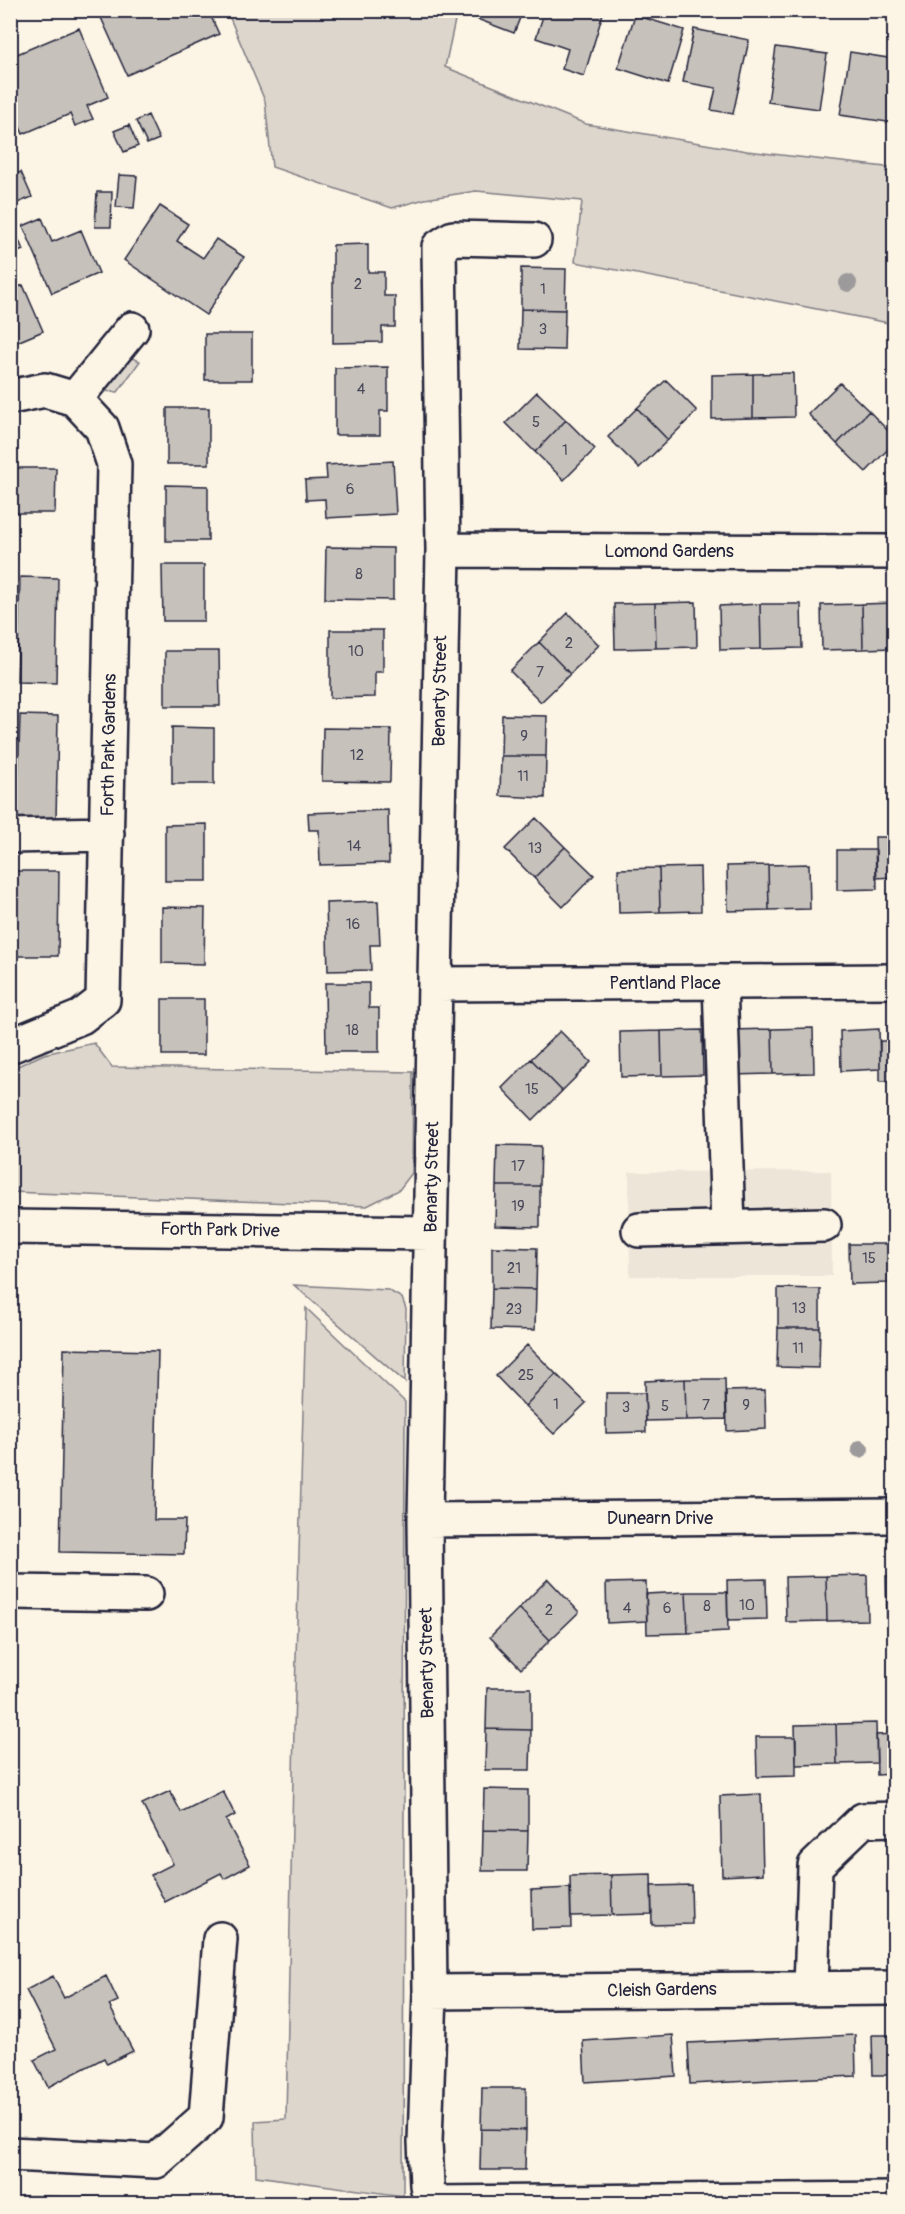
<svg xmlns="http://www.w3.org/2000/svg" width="905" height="2214" font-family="Pangolin,sans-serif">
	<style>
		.built { fill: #ece5d8 }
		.green { fill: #dcd6cc; stroke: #7f7c84; stroke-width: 1.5 }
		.building { fill: #c6c1bb; stroke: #22223b; stroke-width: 1.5 }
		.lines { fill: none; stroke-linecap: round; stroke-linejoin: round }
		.minor-casing { stroke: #22223b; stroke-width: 38 }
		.minor { stroke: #fcf5e5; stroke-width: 33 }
		.tree { fill: #9d9a9b }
		.labels { text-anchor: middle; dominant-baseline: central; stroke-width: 6; stroke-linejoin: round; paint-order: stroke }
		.number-label { font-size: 15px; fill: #4b4a5b }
		.street-label { font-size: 18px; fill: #22223b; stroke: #fcf5e5 }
	</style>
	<rect width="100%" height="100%" fill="#fcf5e5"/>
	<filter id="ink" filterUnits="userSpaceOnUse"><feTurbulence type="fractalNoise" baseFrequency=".0167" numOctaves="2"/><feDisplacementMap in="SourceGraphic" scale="12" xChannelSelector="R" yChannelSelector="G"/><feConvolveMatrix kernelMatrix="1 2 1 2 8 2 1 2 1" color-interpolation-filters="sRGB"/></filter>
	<g filter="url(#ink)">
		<!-- built -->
		<path class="built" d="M831,1171L832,1276H630L629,1172Z"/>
		<!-- green -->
		<path class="green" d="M227,11H457L445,67L586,124L747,151L894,168V324L575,262L582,201L476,191L425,199L392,208L272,167L265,101Z
			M127,356L140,361L118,392L101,391Z
			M94,1043L112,1067L413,1072L412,1173L399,1190L367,1206L11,1192V1069L44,1054Z
			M294,1285L388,1290L402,1298L406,1309L405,1382Z
			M306,1308L405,1402L403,2196L256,2176L255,2121L286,2119L294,1728Z"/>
		<!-- building -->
		<path class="building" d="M208,10L219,34L127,75L98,11Z
			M465,10H523L514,33L464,14Z
			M545,10H604L584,76L562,69L568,49L536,38Z
			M635,15L684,30L668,84L618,68Z
			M79,28L108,97L87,106L93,119L75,126L70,114L23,134L10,105V57Z
			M694,29L749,40L733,114L711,110L716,88L683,82Z
			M776,47L827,54L819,109L768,102Z
			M850,52L894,59V123L840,115Z
			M148,115L159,139L147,144L136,121Z
			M129,125L138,146L124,152L114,131Z
			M21,172L32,197L10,206V176Z
			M119,175L137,176L134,208L116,207Z
			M97,192H112L111,227H95Z
			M160,206L188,224L177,241L203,258L216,239L244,257L206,315L124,260Z
			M42,218L52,242L81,230L99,273L52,293L23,226Z
			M13,226L23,250L10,255V228Z
			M368,244V272H384V296H395V327H382V342L333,343V245Z
			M521,268L566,269L565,310L521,309Z
			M10,280L14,289L23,285L43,331L10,345Z
			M521,309L565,310L564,350L520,349Z
			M205,334H252V380H205Z
			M388,367V411H380V435H335V368Z
			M793,373L794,417L753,418V374Z
			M753,374V418L712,419V375Z
			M666,380L697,411L668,440L637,408Z
			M840,383L869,411L837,444L808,414Z
			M537,392L566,420L535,452L506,423Z
			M167,408H209V464H167Z
			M637,408L668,440L639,468L608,437Z
			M869,411L894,437V443L866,472L837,444Z
			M566,420L595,449L564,480L535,452Z
			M393,461L396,514L326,518L325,499L306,500L305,480L327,479L326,465Z
			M10,468H56L55,513H10Z
			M166,485L208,486V541H166Z
			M326,547L393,548V600L325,599Z
			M162,565H204V621H163Z
			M20,577L58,578L56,683L17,682Z
			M696,602L697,647L656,648L655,603Z
			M655,603L656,648L615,649L614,604Z
			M894,603V648L863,649L862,604Z
			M760,604H801L802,648L761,649Z
			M760,604L761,649L720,650L719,606Z
			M862,604L863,649L822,650L821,605Z
			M568,613L599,645L570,674L539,642Z
			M330,630H383V672H375V697L330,698Z
			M539,642L570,674L541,702L510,671Z
			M165,651H219L220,706H165Z
			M20,715L58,716L56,821L17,820Z
			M502,715L547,716L546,756H501Z
			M172,727L214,728V784H172Z
			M323,728L391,729L390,782L322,781Z
			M501,756H546L545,798L500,796Z
			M388,810L389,863L320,865L319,830H309L308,813Z
			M536,818L565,847L534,878L505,849Z
			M207,824V881H165V825Z
			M875,837H894V877L876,878Z
			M565,847L594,875L563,907L534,878Z
			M837,850H876L877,889L837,890Z
			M809,864L810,909L769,910L768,865Z
			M768,865L769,910L728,911L727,866Z
			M700,867L701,911L660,912L659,868Z
			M659,868L660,912L619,913L618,869Z
			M14,871H59L58,956H13Z
			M378,901L380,945H370L371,970L328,971L326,903Z
			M162,907L205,908L204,964L162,963Z
			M325,983H369V1008H379V1052H326Z
			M162,999H204V1055H162Z
			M813,1028L814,1073L773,1074L772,1029Z
			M772,1029L773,1074L732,1075L731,1030Z
			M879,1029L880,1069L841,1071L840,1031Z
			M702,1030L703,1075L662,1076L661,1031Z
			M560,1031L591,1062L562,1091L531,1059Z
			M661,1031L662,1076L621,1077L620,1032Z
			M880,1041H894V1081H880Z
			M531,1059L562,1091L533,1120L502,1088Z
			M497,1145L541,1146L540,1186H496Z
			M496,1186H540V1227L495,1226Z
			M894,1231V1271H889L888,1232Z
			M849,1244H888L889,1283L850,1284Z
			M492,1247L537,1248L536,1289L492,1288Z
			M492,1288L536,1289L535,1330L491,1329Z
			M778,1288L820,1289V1328H778Z
			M778,1328H820L819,1368L777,1367Z
			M527,1345L556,1374L525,1406L496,1376Z
			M64,1349L158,1351L154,1520H185L184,1554L60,1552Z
			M556,1374L586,1403L554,1434L525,1406Z
			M685,1379H725L726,1419L686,1420Z
			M685,1379L686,1420L646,1421L645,1381Z
			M765,1390L766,1429L727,1431L726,1391Z
			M606,1393H645L646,1432L606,1433Z
			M867,1575L868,1620L827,1621L826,1576Z
			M826,1576L827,1621L786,1622L785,1577Z
			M886,1576H894V1621H887Z
			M548,1579L579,1612L550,1640L519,1608Z
			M766,1579L767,1619L728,1620L727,1580Z
			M646,1582L647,1621L607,1623L606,1583Z
			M686,1592H727L728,1631L688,1633Z
			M686,1592L688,1633L647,1634L646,1594Z
			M519,1608L550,1640L521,1669L490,1637Z
			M487,1688H531V1730L486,1729Z
			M876,1723L877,1763L837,1764L836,1724Z
			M836,1724L837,1764L796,1765L795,1725Z
			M486,1729L531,1730L530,1770H485Z
			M894,1734V1774L877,1775L876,1735Z
			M756,1737H796V1776L757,1777Z
			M484,1789L528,1790V1831L483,1830Z
			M170,1791L181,1812L223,1791L235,1815L226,1820L250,1865L224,1879L221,1873L165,1902L151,1875L173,1864L142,1804Z
			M761,1794L763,1874L722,1876L720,1796Z
			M483,1830L528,1831L527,1871H482Z
			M651,1874L652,1914L612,1915L611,1875Z
			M611,1875L612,1915L571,1916L570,1876Z
			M691,1885L692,1924L652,1925L651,1886Z
			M570,1888L571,1928L532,1929L531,1890Z
			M53,1976L64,1998L106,1976L118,2001L109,2005L133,2051L107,2064L104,2058L48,2087L34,2060L56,2049L26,1990Z
			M673,2035L676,2076L585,2082L583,2041Z
			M855,2035L856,2076L690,2084L688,2043Z
			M872,2035H894V2075H873Z
			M482,2088H526V2130L481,2129Z
			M481,2129L526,2130L525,2170H480Z
			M22,2196L241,2200V2204H22Z"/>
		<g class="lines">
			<!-- minor casing -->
			<g class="minor-casing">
				<path id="minor" d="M10,397L45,390L75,399L102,428L114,464L103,1000L81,1017L10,1046
					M75,399L132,329
					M443,550L894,552
					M10,836L107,834
					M720,982L728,1227
					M435,984L894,981
					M10,1227L430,1233
					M639,1230L824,1225
					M425,1520L894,1516
					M10,1592L146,1594
					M811,1988L815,1866L863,1820L894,1819
					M430,1992L894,1988
					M10,2154L156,2161L206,2117L220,1939
					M430,2203L894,2199
					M431,2204L427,2185L425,2142L430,1992L425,1520L443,550L439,247L453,238L534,240"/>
			</g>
			<!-- minor -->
			<use href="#minor" class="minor"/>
		</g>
		<!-- trees -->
		<g class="tree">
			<circle cx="848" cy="283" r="9"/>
			<circle cx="860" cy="1449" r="9"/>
		</g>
	</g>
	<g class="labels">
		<!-- number labels -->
		<g class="number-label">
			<text x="358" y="284">2</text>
			<text x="543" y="289">1</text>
			<text x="543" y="329">3</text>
			<text x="361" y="389">4</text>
			<text x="536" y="422">5</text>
			<text x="565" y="450">1</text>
			<text x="350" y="489">6</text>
			<text x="359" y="574">8</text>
			<text x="569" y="643">2</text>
			<text x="356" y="651">10</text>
			<text x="540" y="672">7</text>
			<text x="524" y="736">9</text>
			<text x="357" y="755">12</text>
			<text x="523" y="776">11</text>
			<text x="354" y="846">14</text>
			<text x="535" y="848">13</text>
			<text x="353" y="924">16</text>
			<text x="352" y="1030">18</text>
			<text x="532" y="1089">15</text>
			<text x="518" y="1166">17</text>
			<text x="518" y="1206">19</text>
			<text x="869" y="1258">15</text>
			<text x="514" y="1268">21</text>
			<text x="799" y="1308">13</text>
			<text x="514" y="1309">23</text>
			<text x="798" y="1348">11</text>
			<text x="526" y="1375">25</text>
			<text x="556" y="1404">1</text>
			<text x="706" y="1405">7</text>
			<text x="746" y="1405">9</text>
			<text x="665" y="1406">5</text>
			<text x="626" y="1407">3</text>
			<text x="747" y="1605">10</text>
			<text x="707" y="1606">8</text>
			<text x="627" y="1608">4</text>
			<text x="667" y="1608">6</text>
			<text x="549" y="1610">2</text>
		</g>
		<!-- street labels -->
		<g class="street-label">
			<text x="669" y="551">Lomond Gardens</text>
			<text transform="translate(440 691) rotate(-89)">Benarty Street</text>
			<text transform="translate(109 745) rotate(-89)">Forth Park Gardens</text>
			<text x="665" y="983">Pentland Place</text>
			<text transform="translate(432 1177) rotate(-89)">Benarty Street</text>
			<text transform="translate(220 1230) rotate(1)">Forth Park Drive</text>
			<text x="660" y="1518">Dunearn Drive</text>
			<text transform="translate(427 1663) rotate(-91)">Benarty Street</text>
			<text transform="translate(662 1990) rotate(-1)">Cleish Gardens</text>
		</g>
	</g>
	<!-- margin -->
	<rect width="905" height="2214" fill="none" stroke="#fcf5e5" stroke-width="36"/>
	<rect x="18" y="18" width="869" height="2178" fill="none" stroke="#22223b" stroke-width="2" filter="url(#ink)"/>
</svg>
